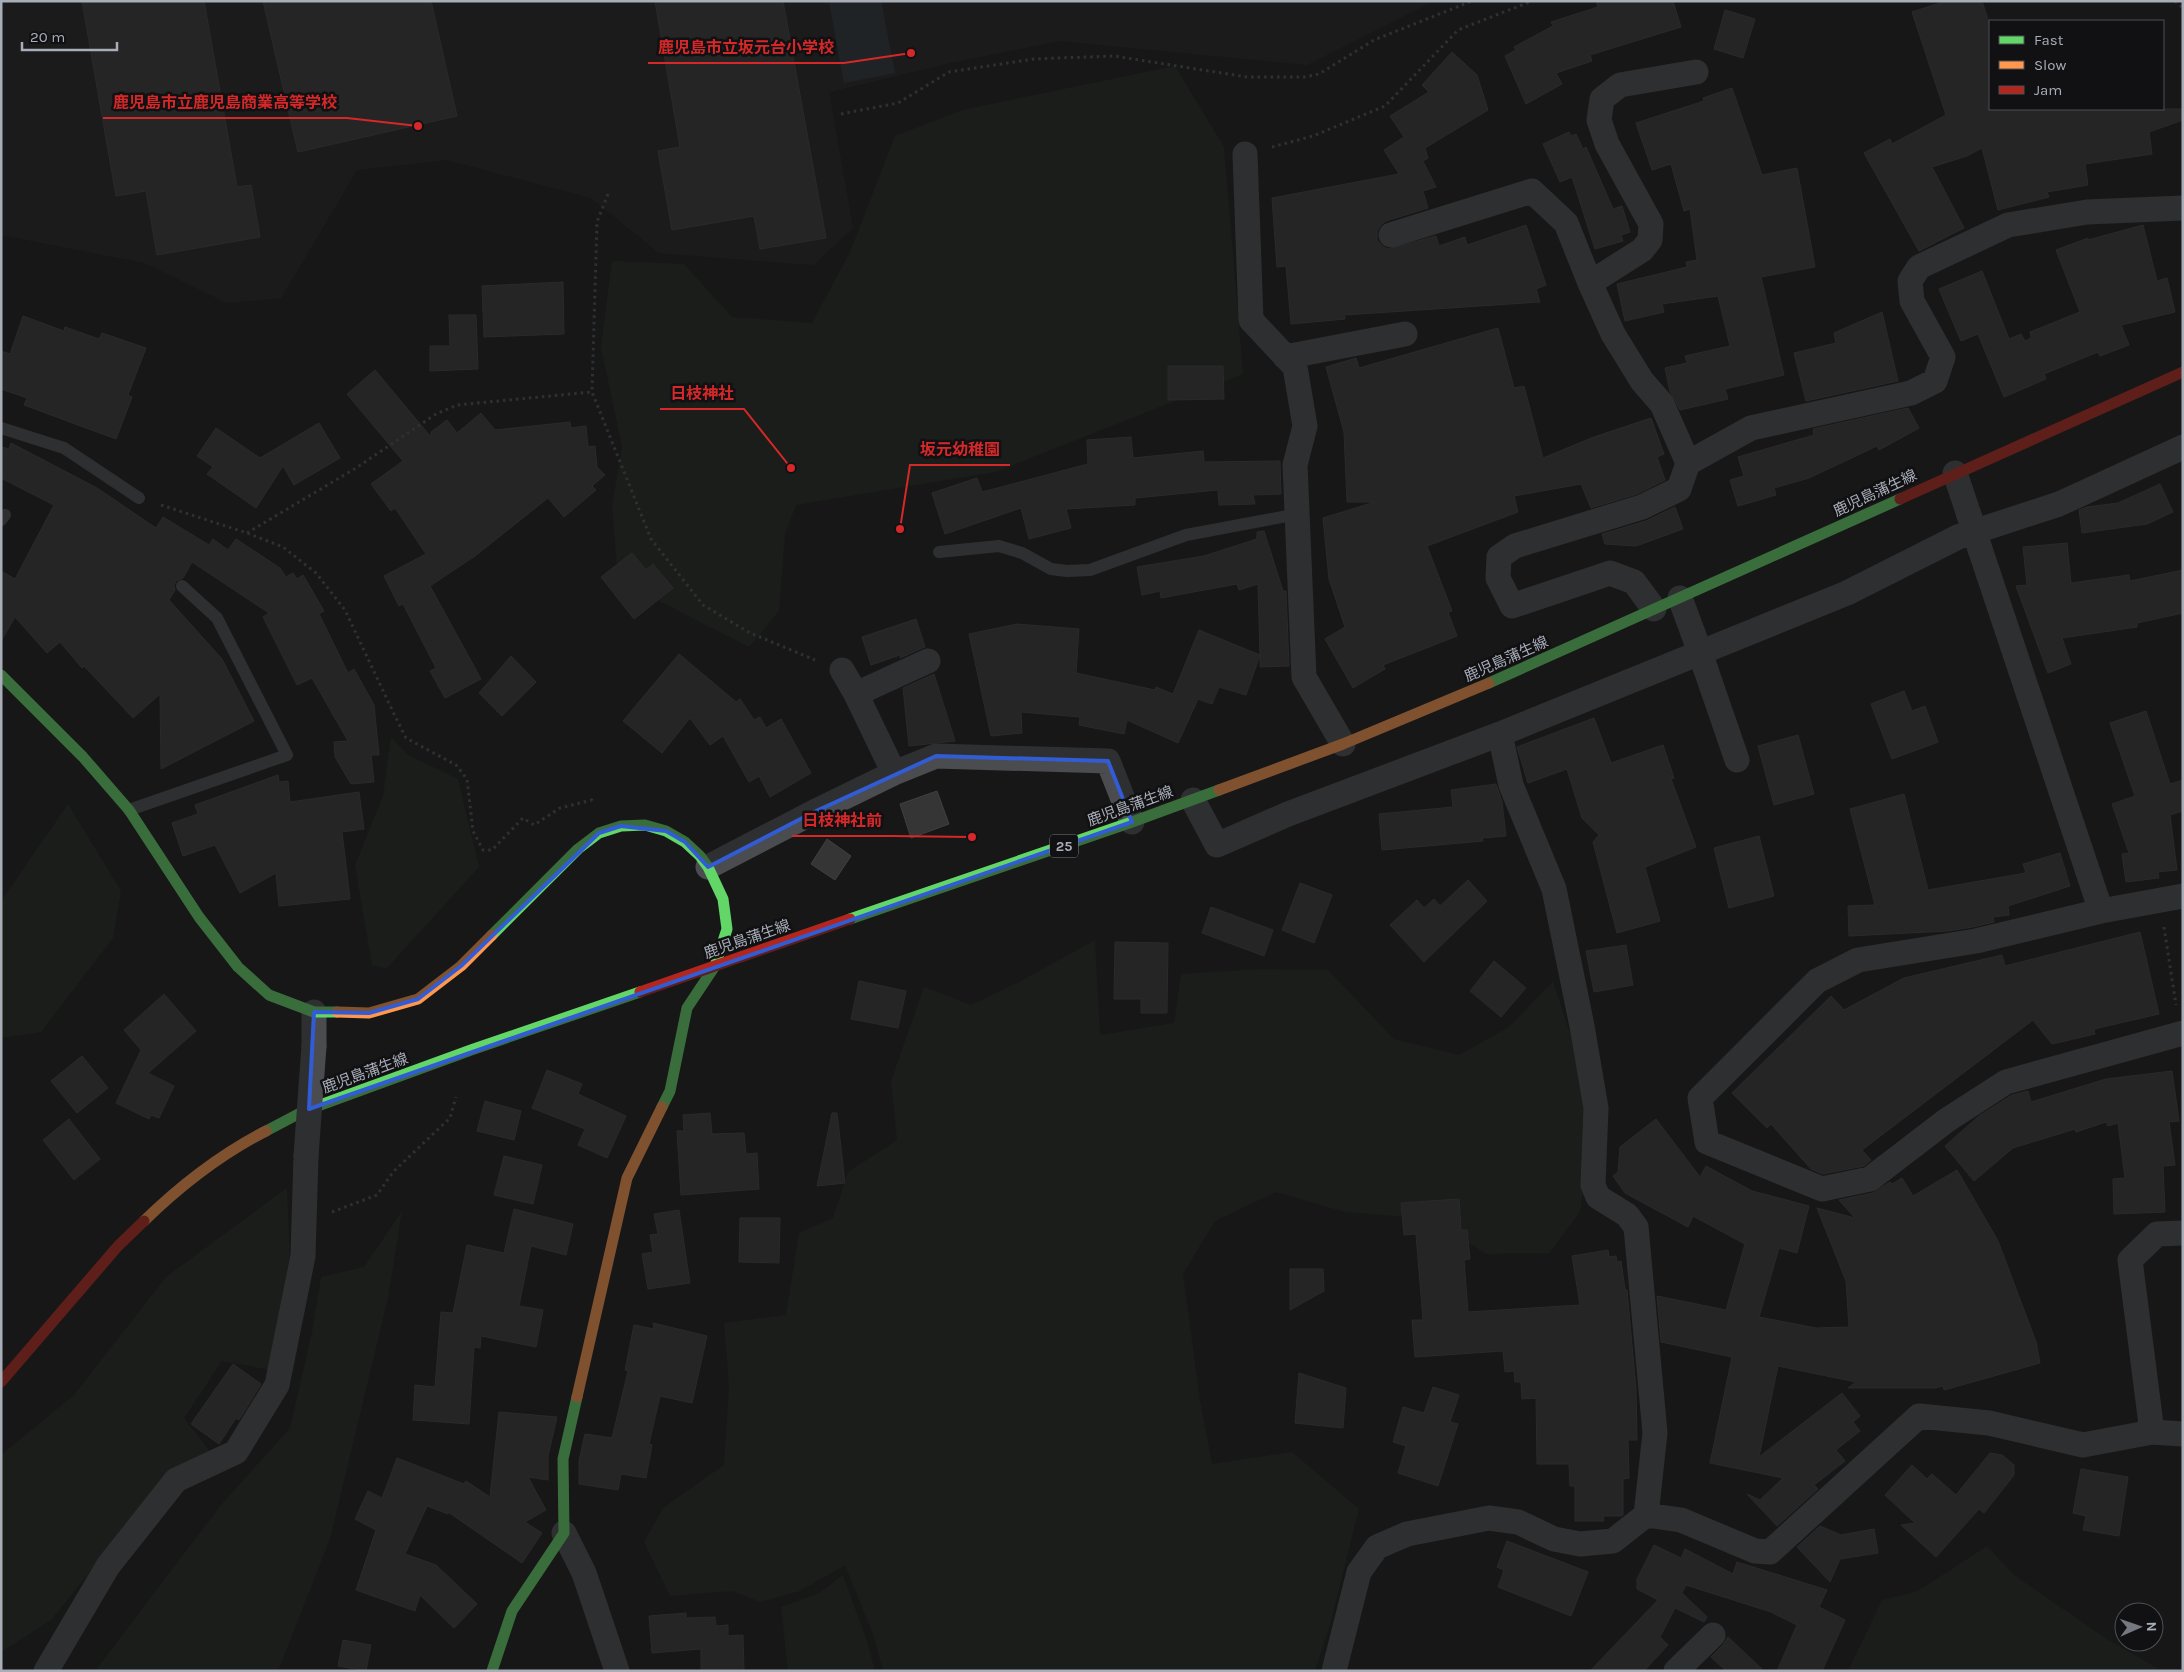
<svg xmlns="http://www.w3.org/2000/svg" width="2184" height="1672" font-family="Karla,'Noto Sans JP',sans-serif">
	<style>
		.built { fill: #212123 }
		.green { fill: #1d241e }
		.water { fill: #2a3239 }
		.building { fill: #353536; stroke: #3f4043 }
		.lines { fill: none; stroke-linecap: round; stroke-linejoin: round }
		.path { stroke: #4d4e52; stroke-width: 3; stroke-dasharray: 2.5 4; stroke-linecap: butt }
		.lane { stroke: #4b4c50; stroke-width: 12 }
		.street { stroke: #4b4c50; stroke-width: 25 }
		.fast { stroke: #63d668; stroke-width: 11 }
		.slow { stroke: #ff974d; stroke-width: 11 }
		.jam { stroke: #b3261e; stroke-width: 11 }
		.street-bridge { stroke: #4b4c50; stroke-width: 25 }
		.marked { fill: none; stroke: #325cd3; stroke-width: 4; stroke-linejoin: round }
		.labels { text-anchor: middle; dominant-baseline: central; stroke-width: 5; stroke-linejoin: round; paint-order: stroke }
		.shield { fill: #111113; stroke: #7b7e86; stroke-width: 1 }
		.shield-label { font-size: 14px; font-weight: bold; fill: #a8adb8 }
		.street-label { font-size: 15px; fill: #a8adb8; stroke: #111113 }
		.leader { fill: none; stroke: #d62828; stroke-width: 2 }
		.callout-dot { fill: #d62828; stroke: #111113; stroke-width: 2 }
		.callout-label { font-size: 16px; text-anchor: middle; font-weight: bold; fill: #d62828; stroke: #111113; stroke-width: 5; stroke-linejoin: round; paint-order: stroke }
	</style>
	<rect width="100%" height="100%" fill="#171717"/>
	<!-- built -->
	<path class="built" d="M1,1H1434L1307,65L1060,41L950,63L829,92L853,228L813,265L659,253L591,198L447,160L357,170L281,298L227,303L145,263L1,235Z"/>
	<!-- green -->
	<path class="green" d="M1175,66L1224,147L1243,374L995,472L796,505L785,534L779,611L749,647L618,580L612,505L622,447L601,347L612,261L684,264L732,317L812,323L850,252L895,136L962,110Z
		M391,737L408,755L458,779L479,867L387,968L372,965L355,865L383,796Z
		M68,804L121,891L113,938L41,1032L1,1038V901Z
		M1095,940L1100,1035L1174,1023L1181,974L1259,969L1328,970L1394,1039L1459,1055L1509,1027L1553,981L1594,1108L1580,1212L1549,1253L1486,1254L1432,1219L1345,1212L1276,1192L1215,1221L1183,1274L1200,1400L1212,1464L1292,1452L1359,1509L1331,1621L1315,1671H883L874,1637L845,1565L800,1591L760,1602L733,1591L670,1596L644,1542L663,1508L724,1465L729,1386L724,1323L786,1315L799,1233L833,1218L848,1172L897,1140L891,1081L924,987L971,1005L1021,981Z
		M287,1188L290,1263L271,1370L222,1361L184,1418L213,1455L170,1473L51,1620L1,1652V1455L74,1395L166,1277Z
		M402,1211L388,1298L330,1539L278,1671H95L221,1505L290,1428L312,1332L321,1277L364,1267Z
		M1987,1546L2014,1575L2107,1639L2162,1671H1848L1882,1600L1918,1591Z
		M843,1575L867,1641L875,1671H788L781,1607L819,1593Z"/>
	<!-- water -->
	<path class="water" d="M829,1H881L895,73L844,83Z"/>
	<!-- building -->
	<path class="building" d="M82,1H204L237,187L251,185L260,237L157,255L146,191L116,196Z
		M263,1H431L457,116L298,152Z
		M655,1H783L826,238L760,249L754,216L672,230L658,151L680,147Z
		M1596,1H1673L1681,27L1590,55L1592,61L1556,73L1562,84L1526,104L1505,56L1516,50L1514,47L1553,26L1551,22L1598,7Z
		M1946,1H1982L1990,26V109H2183V120L2149,132L2152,154L2085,164L2088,185L2047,192L2049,197L1998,210L1982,148L1967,156L1932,167L1964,228L1919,251L1864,153L1890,139L1892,144L1946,115L1912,12Z
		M1725,10L1755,19L1743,58L1714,49Z
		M1452,52L1477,75L1488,110L1425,148L1428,158L1423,161L1436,187L1423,191L1428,208L1386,221L1381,225L1377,231V240L1382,246L1388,249L1436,236L1439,246L1465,237L1467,245L1526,225L1546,285L1536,289L1540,302L1344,315L1345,319L1291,324L1286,266L1277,267L1272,198L1399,174L1384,150L1404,137L1390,116L1429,92L1422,85Z
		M1732,88L1762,175L1797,168L1815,267L1761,277L1784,375L1725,389L1728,399L1680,410L1670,392L1665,368L1687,363L1685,356L1730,346L1718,296L1662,304L1664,312L1625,321L1617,284L1687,267L1686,262L1697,260L1690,209L1684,211L1671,164L1652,170L1636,123L1704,101L1703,98Z
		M1569,132L1571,136L1576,134L1583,149L1586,147L1613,209L1622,206L1630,232L1621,235L1623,241L1595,249L1572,177L1560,182L1543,144Z
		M2143,225L2157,281L2167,278L2175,312L2121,325L2129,345L2100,356L2098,352L2044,374L2046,379L2004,397L1978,334L1961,341L1939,289L1982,271L2009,339L2021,334L2025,341L2031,338L2030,332L2080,312L2056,250L2088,238V240Z
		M563,282L564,334L484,337L482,286Z
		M1882,312L1898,381L1806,401L1794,353L1836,343L1834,333Z
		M449,315H476L478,369L430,371V346H450Z
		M23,316L64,331L65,327L99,339L102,333L146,348L128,395L132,397L116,439L24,405L27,398L1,389V351L10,354Z
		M1498,328L1514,388L1524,386L1543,458L1594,437L1651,418L1664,454L1657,457L1665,480L1637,494L1591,508L1581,484L1514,496L1518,512L1427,546L1452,611L1448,612L1457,636L1383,665L1385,669L1353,688L1325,639L1345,627L1329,579L1323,518L1375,502H1347L1344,432L1326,367L1356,358L1359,368Z
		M1168,366H1223L1224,399L1168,400Z
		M375,370L431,437V432L447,420L457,433L481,413L495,430L570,422L571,428L586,426L588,447L595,446L597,467L605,475L592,486L596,490L564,517L548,498L475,556L430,586L481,679L445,698L430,671L436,668L403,604L399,606L384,576L426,554L395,508L391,511L371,484L403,461L347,394Z
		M1908,408L1919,428L1879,450L1877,446L1809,478L1774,488L1776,495L1738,506L1730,480L1744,476L1738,457L1814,435L1813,429Z
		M319,423L340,458L294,485L283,466L256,508L207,474L213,467L197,456L216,428L260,458Z
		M1131,437L1133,458L1203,451L1204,462L1280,461L1281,494L1253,495L1255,504L1219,505L1218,490L1135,498V505L1066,509L1071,528L1029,539L1021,508L945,534L932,493L977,478L982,492L1088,464L1087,440Z
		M11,443L97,488L156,528L163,517L209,545L213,539L228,550L236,539L280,568L286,577L293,573L297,579L303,575L324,611L319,614L348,673L354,669L374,705L379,755H371L374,782L351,784L335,757L334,742L348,741L312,678L297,685L263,617L269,613L192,562L183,578L176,581L174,585L175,590L169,600L222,659L254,721L161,769L160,694L133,718L84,666L82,668L60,642L47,653L15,617L1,641V571L15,579L54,505L1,478V447L9,449Z
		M2160,484L2173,512L2147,524L2082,533L2079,510L2087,507L2118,503Z
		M1675,507L1683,529L1636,546L1605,544L1602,534L1646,521Z
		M1264,531L1283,591H1286L1289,666L1260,667V655L1246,695L1219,687L1212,704L1198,699L1178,743L1127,720L1124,734L1079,725L1080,717L1021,712L1022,733L991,736L969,634L1017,624L1079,629L1076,673L1155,690L1156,687L1173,694L1199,630L1260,655L1258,584L1239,590L1237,584L1161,598L1160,591L1142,595L1137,567L1204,556L1257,539V532Z
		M2067,543L2071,583L2129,575L2130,581L2183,570V613L2137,623V627L2062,638L2071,664L2048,673L2016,586L2027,585L2023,547Z
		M632,553L646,570L653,564L673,588L634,619L601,577Z
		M916,619L925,647L900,658V655L871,665L862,637Z
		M679,654L736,702L740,699L754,720L760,717L766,728L781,719L811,773L770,797L759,776L749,782L723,736L710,745L690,718L662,753L623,721Z
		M511,656L536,682L502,716L479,693Z
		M934,674L955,741L909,746L903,688Z
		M1904,691L1912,711L1925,706L1938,742L1892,759L1871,704Z
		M2146,711L2170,784L2183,780V811L2170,815L2177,870L2158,872L2159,878L2126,882L2122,854L2129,853L2112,804L2135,796L2110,723Z
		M1594,718L1611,763L1663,745L1674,778L1671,779L1696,847L1645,867L1660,921L1617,933L1593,842L1599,835L1582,818L1567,769L1528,783L1517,747Z
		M1798,735L1814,794L1774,805L1758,746Z
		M278,775L279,782L288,781L290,802L359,792L364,829L342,832L350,899L279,906L276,873L240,893L215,845L183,856L172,823L198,814L195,805Z
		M1496,784L1502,802L1506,836L1482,838L1483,841L1382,850L1379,814L1453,807L1451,790Z
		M937,791L949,824L911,838L900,804Z
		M1904,794L1928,890L2026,873L2023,864L2060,853L2070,886L2008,906L2009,915L1993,917L1994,922L1973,927L1948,931L1849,936L1848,906L1875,905L1850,809Z
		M1759,836L1774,896L1729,908L1714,848Z
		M827,839L851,856L835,880L811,864Z
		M1468,880L1487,901L1424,962L1390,925L1417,900L1424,908L1434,899L1440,906Z
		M1300,883L1332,895L1314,943L1282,930Z
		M1211,907L1273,930L1264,956L1202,933Z
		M2140,932L2159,1014L2094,1029L2095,1034L2052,1044L2033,1020L1862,1150L1871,1160L1864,1166L1823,1174L1811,1169L1771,1124L1767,1128L1732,1093L1831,996L1844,1010L1904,978L2002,955L2005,966Z
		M1115,942L1168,943L1167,1013H1141V999H1114Z
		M1626,945L1633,985L1594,992L1586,951Z
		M1494,961L1526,988L1501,1017L1470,991Z
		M859,981L906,991L898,1028L851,1019Z
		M164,994L196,1031L148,1073L174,1086L159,1118L151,1115L149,1119L116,1103L141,1050L124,1030Z
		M82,1056L108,1088L77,1113L51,1081Z
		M547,1070L582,1084L578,1094L626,1116L607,1158L578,1145L585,1129L532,1108Z
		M2172,1071L2179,1121L2169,1122L2175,1165L2163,1166L2165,1212L2114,1214L2113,1179L2125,1178L2118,1123L2108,1126L2106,1122L2076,1132L2075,1129L2013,1148L1974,1181L1945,1146L1979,1116L2012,1095L2028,1091L2031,1102L2106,1079Z
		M485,1101L521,1111L514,1140L477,1131Z
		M710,1113L712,1134L744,1133L746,1154L757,1153L759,1189L681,1195L677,1131H684L683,1115Z
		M832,1113H837L845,1183L817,1186Z
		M69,1119L100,1159L74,1180L43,1140Z
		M1656,1119L1700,1177L1706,1166L1752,1191L1809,1206L1797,1253L1779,1248L1759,1317L1816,1328L1849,1327L1846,1281L1817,1208L1855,1218L1839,1200L1873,1193L1890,1182L1892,1184L1902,1178L1913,1196L1957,1170L1998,1241L2036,1342L2040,1363L1944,1390L1943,1386L1935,1388H1848L1856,1382L1778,1366L1759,1457L1842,1393L1860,1416L1853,1422L1860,1431L1836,1450L1845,1461L1814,1485L1818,1489L1777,1526L1747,1494L1760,1500L1783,1478L1710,1463L1732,1357L1661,1342L1657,1296L1726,1310L1745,1244L1693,1216L1688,1227L1625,1193L1613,1176L1618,1172L1620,1147Z
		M504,1156L542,1165L533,1204L494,1195Z
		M1459,1199L1461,1230H1467L1470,1259L1464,1260L1468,1312L1580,1305L1572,1256L1608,1250L1609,1257L1616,1256L1617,1262L1621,1261L1625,1289L1627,1290L1636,1388L1637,1440H1628L1629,1478L1623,1479V1515L1621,1516H1603L1604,1521H1575V1486H1570L1569,1464H1537L1536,1398L1522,1399L1521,1382H1515L1514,1371L1505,1372L1503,1351L1415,1357L1412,1320H1423L1416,1234L1404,1235L1401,1203Z
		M514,1209L573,1224L566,1255L531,1246L519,1306L543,1310L536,1347L481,1336L480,1348L474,1347L469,1424L413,1420L415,1385L435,1387L441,1312L453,1313L467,1245L504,1253Z
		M679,1210L690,1283L648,1289L642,1254L653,1252L650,1235L658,1234L654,1214Z
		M740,1218H780L779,1263L739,1262Z
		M1290,1269H1323L1324,1291L1290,1310Z
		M653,1323L707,1336L692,1403L660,1396L649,1444L652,1445L646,1478L621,1474L618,1490L579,1484V1461L585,1434L612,1438L628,1371L625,1370L634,1325L654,1329Z
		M233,1364L261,1384L239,1420L236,1418L219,1444L191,1424Z
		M1299,1373L1346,1388L1343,1428L1295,1423Z
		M1433,1387L1459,1395L1450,1422L1458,1424L1438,1486L1398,1473L1406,1446L1393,1442L1403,1407L1424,1413Z
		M499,1412L557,1417L548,1456V1480L528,1477L546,1510L525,1522L542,1533L522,1563L448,1512V1514L427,1506L405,1554L436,1565L477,1604L454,1628L420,1595L415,1611L356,1590L376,1530L355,1519L368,1491L382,1498L397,1458L464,1484L466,1481L490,1497Z
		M1990,1453L2002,1455L2014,1465V1475L1984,1513L1979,1509L1936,1557L1901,1525L1915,1523L1885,1495L1912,1465L1927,1479L1932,1474L1956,1495Z
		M2081,1469L2128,1477L2119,1536L2083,1530L2086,1516L2073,1513Z
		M1820,1526L1841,1535L1874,1529L1878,1553L1840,1559L1830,1582L1797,1547Z
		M1507,1541L1588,1572L1571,1616L1498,1587L1504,1570L1497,1567Z
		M1654,1545L1681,1558L1685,1549L1733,1574L1737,1562L1827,1590L1819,1607L1845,1620L1822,1671H1777L1797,1625L1771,1612L1686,1585L1682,1593L1707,1617L1704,1622L1675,1608L1660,1637L1668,1645L1644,1671H1590L1658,1600L1637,1589V1579Z
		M686,1613V1618L715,1617L716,1626L728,1625V1636L743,1635L744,1671H701V1649L652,1653L649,1616Z
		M1728,1637L1764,1671H1726L1711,1657L1723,1645Z
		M343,1640L371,1645L366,1671L338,1666Z"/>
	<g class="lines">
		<!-- path -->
		<path class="path" d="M2175,1L2183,8
			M841,114L898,103L949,72L1034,59L1114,56L1247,77H1304L1319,74L1374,40L1472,1
			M1272,147L1313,136L1385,106L1458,30L1532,1
			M608,194L597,222L592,392L651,539L703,605L750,633L815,660
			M161,505L247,533L283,547L316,573L345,610L394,714L406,738L456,765L467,779L473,831L483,850H492L523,818L534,825L560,808L592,800L593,804
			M247,533L356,468L436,414L457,405L592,392
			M2164,927L2176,1005
			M332,1212L377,1195L393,1172L450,1118L456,1097"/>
		<!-- lane -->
		<path class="lane" d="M1,428L64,448L139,498
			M1,520L5,515
			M939,552L999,546L1022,553L1051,569L1067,571L1090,570L1186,535L1298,514
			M129,810L287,755L217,618L182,586"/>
		<!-- street -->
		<path class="street" d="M1245,154L1251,320L1295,367L1305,426L1295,465L1304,677L1343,744
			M1391,235L1532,191L1566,223L1590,283
			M1285,357L1405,334
			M1688,463L1662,404L1642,381L1613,334L1590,283L1642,250L1650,240L1651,224L1607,144L1599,120L1602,99L1620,85L1696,72
			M1955,473L1969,515
			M1980,549L2101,911
			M1680,598L1693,633
			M1654,609L1634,582L1610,573L1512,606L1498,578L1499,557L1515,546L1642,507L1679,489L1688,463L1751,428L1911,393L1935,381L1943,357L1912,301L1910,281L1919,267L2008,225L2087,212L2183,208
			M842,670L856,694L894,773
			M1706,670L1737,760
			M856,694L928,661
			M1500,734L1511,785L1554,889L1582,1026L1596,1108L1593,1185L1598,1197L1627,1215L1636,1227L1655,1433L1646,1515
			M1193,800L1217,845L1288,814L1500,734L1847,593L1958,537L2059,504L2183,447
			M708,867L814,812L894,773L936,756L1108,761L1132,822
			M2183,896L2101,911L1976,941L1858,960L1817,981L1700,1098L1707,1142L1822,1189L1870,1179L1947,1120L2006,1082L2183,1033
			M314,1046V1012
			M2183,1233L2157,1234L2130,1260L2152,1432L2183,1434
			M564,1533L584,1573L617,1671
			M46,1671L108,1566L176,1480L236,1452L277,1385L303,1256L306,1156
			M1334,1671L1359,1572L1377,1547L1407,1534L1489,1518L1518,1522L1554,1539L1580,1544L1613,1541L1646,1515L1681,1520L1755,1551L1770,1552L1919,1416L1989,1423L2083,1445L2152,1432
			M1676,1671L1713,1635"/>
		<!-- fast -->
		<path class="fast" d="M1,675L83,757L129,810L199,917L238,967L269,995L314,1012H337
			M1489,683L1900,499
			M850,919L1132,822L1219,790
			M492,935L578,849L599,833L621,826L645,825L666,831L685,842L700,856L708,867L723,899L727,929L715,966L687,1008L670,1091L662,1107
			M266,1131L304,1111L471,1050L640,992
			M492,1671L512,1611L564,1533L563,1459L577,1397"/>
		<!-- slow -->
		<path class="slow" d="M1219,790L1343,744L1489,683
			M337,1012L369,1013L418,999L461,966L492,935
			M144,1221C180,1186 221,1154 266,1131
			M577,1397L627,1178L662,1107"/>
		<!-- jam -->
		<path class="jam" d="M1900,499L2183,372
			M640,992L850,919
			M1,1382L118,1246L144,1221"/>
		<!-- street-bridge -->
		<path class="street-bridge" d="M1969,515L1980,549
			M1693,633L1706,670
			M306,1156L314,1046"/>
	</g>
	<!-- marked area -->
	<path d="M0 0H2184V1672H0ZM936,756L1108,761L1132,822L309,1109L314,1012L369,1013L418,999L461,966L599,833L621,826L666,831L685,842L708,867L814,812Z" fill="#171717" fill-opacity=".55" fill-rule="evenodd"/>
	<path class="marked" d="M936,756L1108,761L1132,822L309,1109L314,1012L369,1013L418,999L461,966L599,833L621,826L666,831L685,842L708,867L814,812Z"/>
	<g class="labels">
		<!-- shield labels -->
		<rect class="shield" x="1050" y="834.5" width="28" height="23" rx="4"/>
		<g class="shield-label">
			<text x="1064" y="846">25</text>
		</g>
		<!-- street labels -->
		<g class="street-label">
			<text transform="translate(1875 493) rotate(-25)">鹿児島蒲生線</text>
			<text transform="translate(1506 659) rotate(-24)">鹿児島蒲生線</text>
			<text transform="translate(1130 806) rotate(-20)">鹿児島蒲生線</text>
			<text transform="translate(747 939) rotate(-19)">鹿児島蒲生線</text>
			<text transform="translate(365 1073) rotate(-20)">鹿児島蒲生線</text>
		</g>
	</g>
	<!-- callouts -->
	<path class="leader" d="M911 53L844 63H648M418 126L347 118H103M791 468L744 409H660M900 529L910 465H1010M972 837L892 836H792"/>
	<g class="callout-dot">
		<circle cx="911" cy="53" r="5"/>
		<circle cx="418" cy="126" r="5"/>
		<circle cx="791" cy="468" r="5"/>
		<circle cx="900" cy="529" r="5"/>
		<circle cx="972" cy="837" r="5"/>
	</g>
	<g class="callout-label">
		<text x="746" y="53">鹿児島市立坂元台小学校</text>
		<text x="225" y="108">鹿児島市立鹿児島商業高等学校</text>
		<text x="702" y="399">日枝神社</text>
		<text x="960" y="455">坂元幼稚園</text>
		<text x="842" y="826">日枝神社前</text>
	</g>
	<!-- border -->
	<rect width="2184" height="1672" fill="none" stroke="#a8adb8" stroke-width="5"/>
	<!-- legend -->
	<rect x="1989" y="20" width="175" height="90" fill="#111113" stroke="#4d4f55"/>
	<rect x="1999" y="36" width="25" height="8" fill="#63d668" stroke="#4d4f55"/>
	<text x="2034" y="45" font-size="15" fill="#a8adb8">Fast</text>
	<rect x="1999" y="61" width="25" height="8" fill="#ff974d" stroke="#4d4f55"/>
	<text x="2034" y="70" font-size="15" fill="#a8adb8">Slow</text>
	<rect x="1999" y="86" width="25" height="8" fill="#b3261e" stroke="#4d4f55"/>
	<text x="2034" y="95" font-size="15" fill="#a8adb8">Jam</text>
	<!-- north arrow -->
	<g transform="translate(2139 1627) rotate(88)"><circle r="24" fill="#111113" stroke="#4d4f55"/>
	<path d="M0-4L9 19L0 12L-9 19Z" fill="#757880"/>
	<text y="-8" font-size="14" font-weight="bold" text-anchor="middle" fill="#a8adb8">N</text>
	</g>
	<!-- scale -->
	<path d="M22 42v8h95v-8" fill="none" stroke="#a8adb8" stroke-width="2.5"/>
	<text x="30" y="42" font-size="15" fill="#a8adb8" stroke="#111113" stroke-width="4" paint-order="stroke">20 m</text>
</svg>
